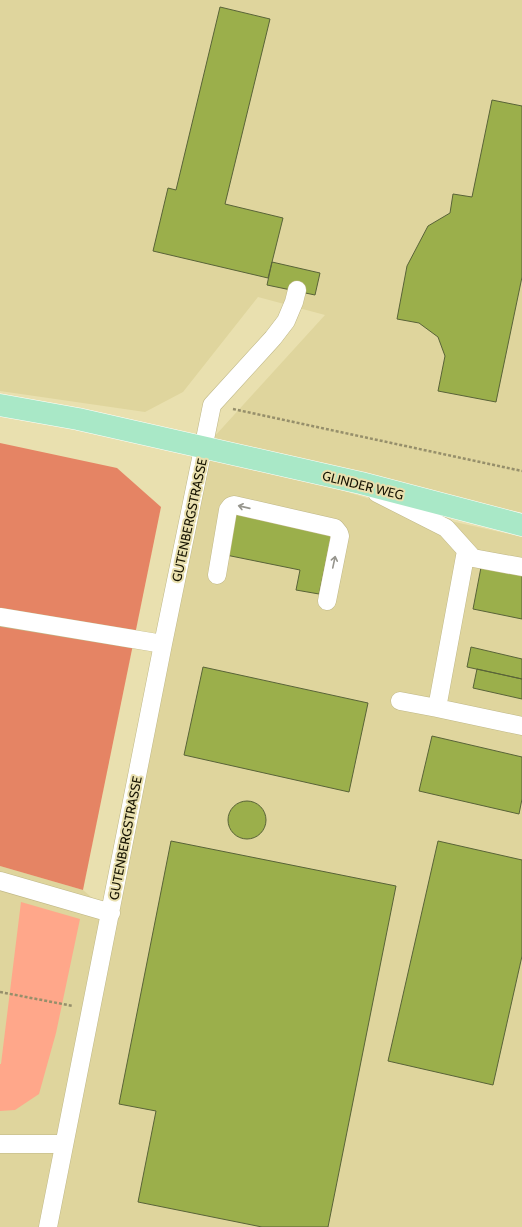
<svg xmlns="http://www.w3.org/2000/svg" width="522" height="1227" font-family="Cabin,sans-serif">
	<style>
		.built { fill: #dfd59d }
		.green { fill: #ffa78a }
		.forest { fill: #e58464 }
		.building { fill: #9baf4b; stroke: #596338 }
		.lines { fill: none; stroke-linecap: round; stroke-linejoin: round }
		.minor-casing { stroke: #bfb787; stroke-width: 19 }
		.major-casing { stroke: #fff; stroke-width: 23 }
		.path { stroke: #968f6b; stroke-width: 2.5; stroke-dasharray: 3 2; stroke-linecap: butt }
		.minor { stroke: #fff; stroke-width: 18 }
		.major { stroke: #a9e8c7; stroke-width: 22 }
		.oneway { stroke: #96958d }
		.labels { text-anchor: middle; dominant-baseline: central; stroke-width: 4; stroke-linejoin: round; paint-order: stroke }
		.street-label { font-size: 13px; fill: #161302; stroke: #e9e0af }
	</style>
	<rect width="100%" height="100%" fill="#e9e0af"/>
	<!-- built -->
	<path class="built" d="M0,0H522V514L210,450L419,514L522,537V1227H0V866L83,890L110,913L204,448L325,315L258,297L183,392L145,412L0,391Z"/>
	<!-- green -->
	<path class="green" d="M21,902L80,919L56,1033L39,1094L15,1110L0,1111V1064H1Z"/>
	<!-- forest -->
	<path class="forest" d="M0,443L117,468L161,507L83,890L0,866Z"/>
	<!-- building -->
	<path class="building" d="M220,7L270,19L225,204L283,218L268,278L153,251L168,188L176,190Z
		M492,100L522,106V277L496,402L438,391L445,356L438,337L419,323L397,319L407,266L428,226L450,213L453,194L472,197Z
		M272,262L320,273L315,295L267,285Z
		M236,508L333,528L319,594L296,590L300,570L226,555Z
		M483,557L522,565V619L473,609Z
		M471,647L522,659V679L467,667Z
		M203,667L368,703L349,792L184,755Z
		M477,669L522,679V699L473,688Z
		M432,736L522,757V799L519,814L419,791Z
		M228 820a19 19 0 1 1 38 0a19 19 0 1 1-38 0Z
		M171,841L396,886L328,1227H262L138,1202L156,1111L119,1104Z
		M438,841L522,860V956L493,1085L388,1061Z"/>
	<g class="lines">
		<!-- minor casing -->
		<g class="minor-casing">
			<path id="minor" d="M377,493L446,528L473,558L522,567
				M466,551L437,708L522,726
				M217,575L228,510L231,506L234,505L335,528L339,533L340,536L327,601
				M0,617L163,644
				M400,701L437,708
				M0,881L111,913
				M0,1144H64
				M48,1227L163,644L212,405L273,338L286,321L294,302L297,290"/>
		</g>
		<!-- major casing -->
		<g class="major-casing">
			<path id="major" d="M0,405L78,419L361,483L522,525"/>
		</g>
		<!-- path -->
		<path class="path" d="M233,409L522,471
			M0,992L73,1006"/>
		<!-- minor -->
		<use href="#minor" class="minor"/>
		<!-- major -->
		<use href="#major" class="major"/>
	</g>
	<!-- one-way arrows -->
	<defs><path id="oneway-shaft" d="M-6 0H5M1.5-3L5.5 0L1.5 3" fill="none" stroke-width="1.6" stroke-linecap="round" stroke-linejoin="round"/></defs>
	<g class="oneway">
		<use href="#oneway-shaft" transform="translate(244 507) rotate(-167)"/>
		<use href="#oneway-shaft" transform="translate(334 562) rotate(-78)"/>
	</g>
	<g class="labels">
		<!-- street labels -->
		<g class="street-label">
			<text transform="translate(363 485) rotate(14)">GLINDER WEG</text>
			<text transform="translate(189 520) rotate(-78)">GUTENBERGSTRASSE</text>
			<text transform="translate(125 838) rotate(-79)">GUTENBERGSTRASSE</text>
		</g>
	</g>
</svg>
